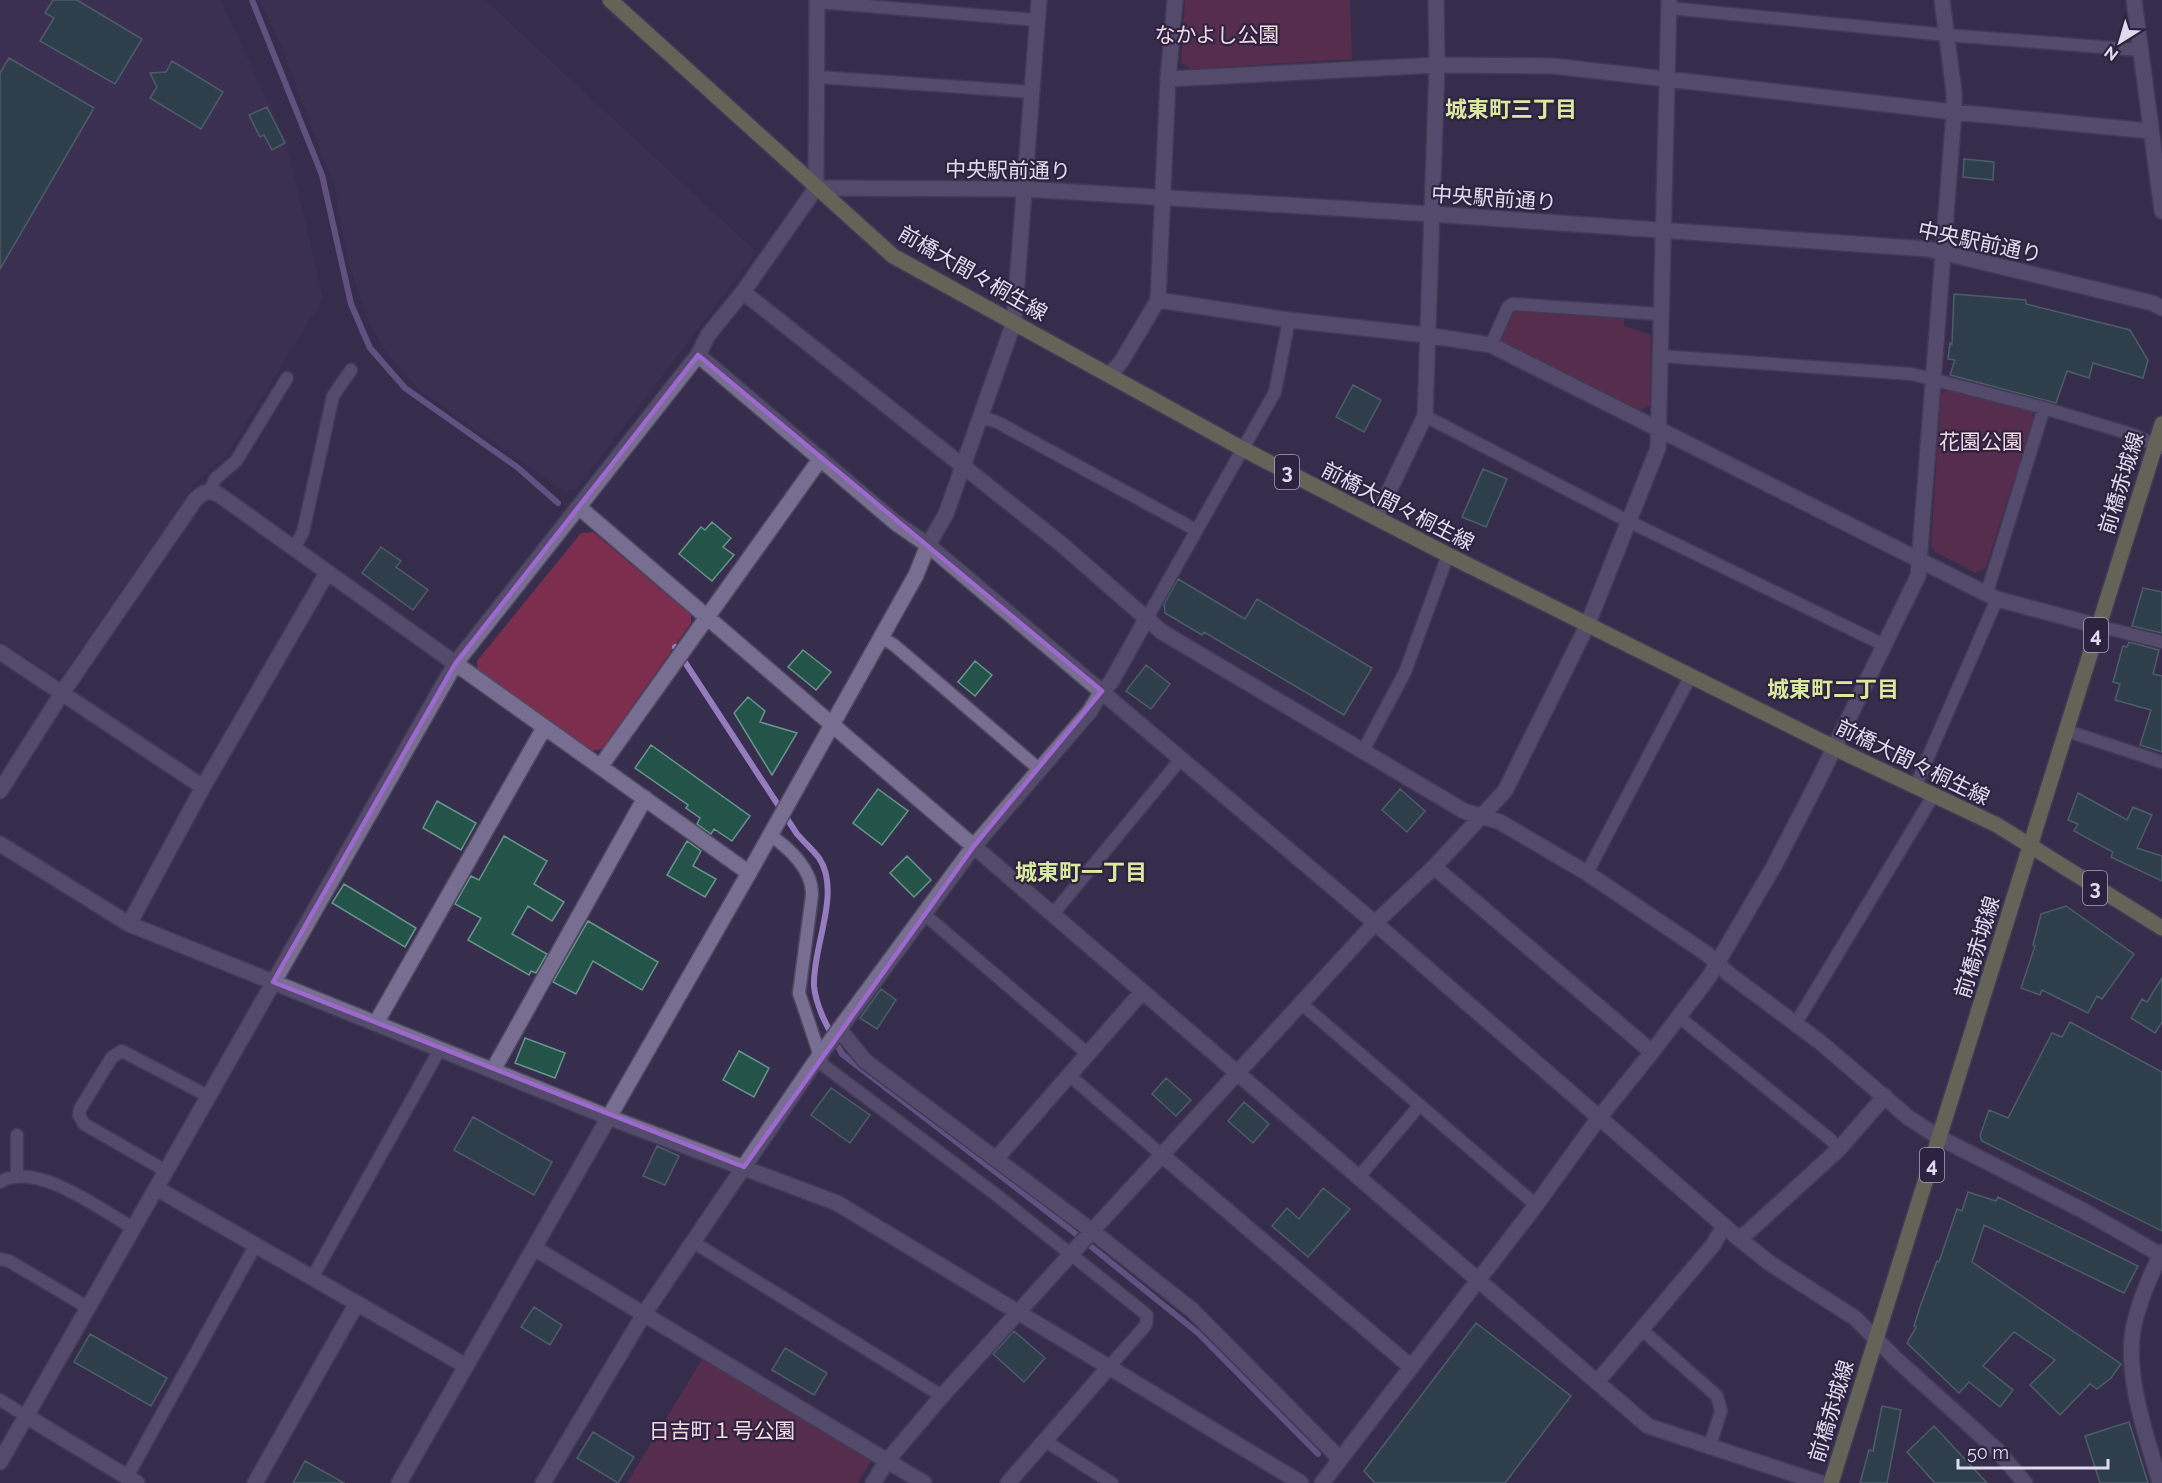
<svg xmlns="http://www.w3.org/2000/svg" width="2162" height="1483" font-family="Raleway,'Noto Sans JP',sans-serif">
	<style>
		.built { fill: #413459 }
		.green { fill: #7d2d4d }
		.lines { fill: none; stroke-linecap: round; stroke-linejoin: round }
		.stream { stroke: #947cbf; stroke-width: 6 }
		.building { fill: #24534a; stroke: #66958a; stroke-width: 1.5 }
		.lane-casing { stroke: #514862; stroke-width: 15 }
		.street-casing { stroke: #514862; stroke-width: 18 }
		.secondary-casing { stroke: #514862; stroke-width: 18 }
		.primary-casing { stroke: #514862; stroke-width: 18 }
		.lane { stroke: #786e91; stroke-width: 12 }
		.street { stroke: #786e91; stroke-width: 15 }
		.secondary { stroke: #786e91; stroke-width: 15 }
		.primary { stroke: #9ba567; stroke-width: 15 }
		.marked { fill: none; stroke: #9e69cf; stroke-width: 4.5; stroke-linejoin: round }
		.labels { text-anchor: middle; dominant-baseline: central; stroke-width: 4.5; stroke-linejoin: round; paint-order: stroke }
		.shield { fill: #2d2341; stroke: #aaa3ba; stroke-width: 1.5 }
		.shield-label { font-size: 20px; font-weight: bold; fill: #e0daee }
		.park-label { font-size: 21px; fill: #f4d8e0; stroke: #2d2341 }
		.street-label { font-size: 21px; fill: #e0daee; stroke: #2d2341 }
		.neighbourhood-label { font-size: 22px; font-weight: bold; fill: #d9ea9e; stroke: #2d2341 }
	</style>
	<rect width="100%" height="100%" fill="#372d4c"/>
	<!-- built -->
	<path class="built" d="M0,0H220L285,138L323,298L227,454L196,482L64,673L53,675L0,640Z
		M260,0H485L756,252L576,489L564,491L421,391L386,352L367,318L347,257L335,188L283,50Z"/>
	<!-- green -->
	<path class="green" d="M1185,0H1350L1352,59L1191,69L1181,63Z
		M1516,309L1624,317V326L1651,335L1650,406L1640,410L1502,341L1500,336L1510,311Z
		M1949,388L2030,408L2034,416L1986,567L1976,573L1935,552L1931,546L1941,394Z
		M593,532L691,615V623L602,749L591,751L478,672L477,661L581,533Z
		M704,1356L873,1457L858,1483H627Z"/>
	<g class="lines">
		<!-- stream -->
		<path class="stream" d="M252,0L322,175L351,304L370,348L405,388L517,467L558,503
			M675,647L797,834C804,842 813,850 819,858C842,892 812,948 814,986C816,1009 831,1033 842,1054L1067,1227L1198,1333L1318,1454"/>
	</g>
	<!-- building -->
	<path class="building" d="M53,0H77L142,39L115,84L40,41L54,18L45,13Z
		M9,58L94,108L0,269V73Z
		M172,61L223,92L201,129L150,98L157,87L150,73L166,72Z
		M267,107L285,143L272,150L264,135L260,137L249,115Z
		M1964,159L1994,162L1993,180L1963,177Z
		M1954,294L2026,300V304L2130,330L2148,360L2143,378L2093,363L2089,378L2067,371L2056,403L1950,375L1955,360L1948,359L1950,343L1952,344Z
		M1353,385L1381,400L1364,432L1336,417Z
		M1483,469L1507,479L1486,527L1462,517Z
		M712,522L731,538L723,547L734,555L712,581L679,554L701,527L705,530Z
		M381,547L401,561L396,567L428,590L413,610L362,573Z
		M1178,579L1245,619L1257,599L1372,668L1344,715L1204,632L1202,635L1165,613L1164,604Z
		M2143,588L2162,592V633L2132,626Z
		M2129,642L2159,650L2153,674L2162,676V752L2140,745L2151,710L2115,700L2120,684L2113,682L2123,646L2127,647Z
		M803,650L831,672L816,690L788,667Z
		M975,661L992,675L975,696L958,682Z
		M1146,665L1170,684L1151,709L1126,691Z
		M748,697L765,711L760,722L797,733L772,775L734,713Z
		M651,745L750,816L732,841L714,829L711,834L697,824L700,818L686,808L688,805L635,768Z
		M878,789L908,811L882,845L853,823Z
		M1400,789L1425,811L1407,832L1382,810Z
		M2078,793L2127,820L2133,807L2152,815L2137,848L2162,856V881L2111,857L2113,852L2074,831L2078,824L2068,820Z
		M437,801L476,823L461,850L423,828Z
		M504,836L547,861L534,884L564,902L552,921L528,906L512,934L547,954L536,973L531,971L529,975L468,940L481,918L455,904L471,876L479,880Z
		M687,841L701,851L693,866L716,879L705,897L667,875Z
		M907,856L931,880L914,897L890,873Z
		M344,884L416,928L405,947L332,903Z
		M2066,906L2134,954L2102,999L2097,996L2088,1013L2042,990L2040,995L2021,988L2035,946L2033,945L2041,914Z
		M588,921L658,962L642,990L593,961L576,994L553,982Z
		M2162,978V1022L2155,1033L2131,1018L2142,999L2147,1002Z
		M881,989L896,1000L877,1029L860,1018Z
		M2070,1022L2162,1072V1231L1982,1141L1980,1136L1989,1110L2008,1118L2052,1033L2062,1037Z
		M525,1038L565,1053L555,1078L515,1063Z
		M739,1051L769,1068L754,1097L723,1080Z
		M1166,1078L1191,1100L1176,1116L1152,1094Z
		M831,1088L870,1115L850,1143L811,1115Z
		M1244,1102L1269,1124L1253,1143L1228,1121Z
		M473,1117L552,1162L534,1195L454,1150Z
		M657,1146L679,1156L665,1185L643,1176Z
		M1323,1188L1350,1209L1308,1257L1272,1226L1287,1208L1299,1219Z
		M1968,1192L1996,1201L1998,1197L2138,1266L2124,1293L1984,1225L1972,1262L2121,1364L2111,1378L2097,1389L2090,1384L2060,1415L2030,1385L2055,1360L2014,1332L1983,1366L2013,1390L2000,1407L1969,1382L1959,1393L1907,1343L1916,1327L1914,1326L1921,1304L1937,1261L1939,1262L1957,1209L1962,1211Z
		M534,1307L562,1325L550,1345L521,1327Z
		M1476,1323L1571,1396L1505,1483H1375L1364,1471Z
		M1014,1331L1045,1358L1024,1382L993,1354Z
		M90,1334L167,1378L151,1406L74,1362Z
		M785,1348L827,1373L814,1395L772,1370Z
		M1882,1406L1901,1410L1887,1483H1860L1869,1450L1873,1451Z
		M2129,1422L2148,1483H2100L2085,1436Z
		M1934,1426L1987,1483H1935L1907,1452Z
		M593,1432L634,1457L618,1483L577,1458Z
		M305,1461L344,1483H293Z"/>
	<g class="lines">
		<!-- lane casing -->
		<g class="lane-casing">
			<path id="lane" d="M817,2L1037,20
				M1669,8L1947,35L2140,50
				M818,77L1032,92
				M1491,345L1508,307L1513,304L1660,314
				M1660,356L1912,374L2044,408L2134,435L2162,448
				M1425,416L1628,521L1884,645
				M980,417L997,422L1196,530
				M210,491L215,479L236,461L287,378
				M294,548L303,532L333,396L351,370
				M1985,593L1990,583L2044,408
				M1147,618L1275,392L1289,320
				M2098,626L2162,642
				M881,637L894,645L1040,770
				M2067,731L2162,762
				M1363,751L1405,672L1448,555
				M1915,787L1997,599
				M770,835C789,848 813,870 812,895L799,993L823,1065L999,1197L1147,1315L1146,1325L1109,1367
				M1587,873L1690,677
				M924,914L1088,1054
				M1053,914L1180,760
				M1303,1005L1536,1205
				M1679,1017L1831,1140L1838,1150
				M1796,1023L1933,796
				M1069,1075L1163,1156
				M166,1171L84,1124L79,1115L80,1109L112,1057L122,1051L208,1096
				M17,1177V1135
				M1358,1178L1419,1106
				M0,1182C36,1160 101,1210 133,1228
				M693,1242L942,1396
				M0,1259L9,1261L87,1307
				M312,1278L440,1049
				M1641,1329L1717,1396L1721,1411L1709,1448
				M0,1400L26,1416
				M1045,1441L1112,1483
				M127,1477L255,1246"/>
		</g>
		<!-- street casing -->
		<g class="street-casing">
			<path id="street" d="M2134,0L2162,211
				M1168,79L1437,65L1553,66L1954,112L2150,131
				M743,292L1060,543L1162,632L1464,811L1500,822L1587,873L1707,954L1730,975L1820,1042L1909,1118L1940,1138
				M1158,300L1168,79L1175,0
				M698,355L708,335L743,292L816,188L817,0
				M1110,374L1121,362L1158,300L1289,320L1426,335L1491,345L1997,599L2098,626
				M580,508L1648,1426L1821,1483
				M1376,518L1425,416L1437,65L1436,0
				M0,652L203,787
				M600,767L821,458
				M0,791L62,693L195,500C203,492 208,490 218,494L749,873
				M0,844L129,924L608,1117L837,1203L1301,1483
				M1434,867L1652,1052
				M129,924L203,787L327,573
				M376,1023L544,728
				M839,1029L865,1061L1092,1231L1192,1310L1340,1459
				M493,1070L645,798
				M1163,1156L1411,1367
				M996,1159L1142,992
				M156,1188L466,1366
				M1738,1238L1749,1231L1838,1150L1885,1096
				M534,1248L924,1483
				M1597,1382L1713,1245L1724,1226
				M26,1416L137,1483
				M0,1462L455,664L698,355L896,523L928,545
				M255,1483L357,1303
				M543,1483L644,1314L813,1065L974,846L1090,711L1102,691L1111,682L1147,618
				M873,1483L887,1461L942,1396L1092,1231L1375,923L1434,867L1505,791L1587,626L1658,448L1669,0
				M1008,1483L1109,1367
				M1322,1483L1536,1205L1598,1119L1652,1052L1709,977L1774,866L1818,781L1918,576L1954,112V92L1942,0
				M2160,1483C2147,1438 2125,1377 2133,1330C2138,1303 2150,1276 2162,1252"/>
		</g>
		<!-- secondary casing -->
		<g class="secondary-casing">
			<path id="secondary" d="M816,188L1024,189L1432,214L1928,249L2152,303L2162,308
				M928,545L1375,923L1738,1238L1771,1264L1855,1318L1897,1360L1997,1450L2025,1483
				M1940,1138L2084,1211L2161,1255
				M399,1483L749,873L916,575L928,545L946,514L1014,322L1039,0"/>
		</g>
		<!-- primary casing -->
		<g class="primary-casing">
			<path id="primary" d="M610,0L893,256L1241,448L1448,555L1849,755L1997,825L2162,928
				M1831,1483L2162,424"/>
		</g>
		<!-- lane -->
		<use href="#lane" class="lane"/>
		<!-- street -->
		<use href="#street" class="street"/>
		<!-- secondary -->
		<use href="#secondary" class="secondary"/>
		<!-- primary -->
		<use href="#primary" class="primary"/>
	</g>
	<!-- marked area -->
	<path d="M0 0H2162V1483H0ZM698,355L1102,691L974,846L744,1167L273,982L455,664Z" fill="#372d4c" fill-opacity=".55" fill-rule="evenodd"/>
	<path class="marked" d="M698,355L1102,691L974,846L744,1167L273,982L455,664Z"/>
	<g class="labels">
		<!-- shield labels -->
		<g class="shield">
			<rect x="1275" y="455" width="24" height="34" rx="4.5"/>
			<rect x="2084" y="618" width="24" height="34" rx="4.5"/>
			<rect x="2083" y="871" width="24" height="34" rx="4.5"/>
			<rect x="1920" y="1148" width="24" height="34" rx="4.5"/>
		</g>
		<g class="shield-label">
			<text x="1287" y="472">3</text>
			<text x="2096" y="635">4</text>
			<text x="2095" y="888">3</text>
			<text x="1932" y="1165">4</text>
		</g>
		<!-- park labels -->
		<g class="park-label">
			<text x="1217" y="34">なかよし公園</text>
			<text x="1981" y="441">花園公園</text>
			<text x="722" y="1430">日吉町１号公園</text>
		</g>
		<!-- street labels -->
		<g class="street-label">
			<text transform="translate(1008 170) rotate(1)">中央駅前通り</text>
			<text transform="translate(1494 198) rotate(4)">中央駅前通り</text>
			<text transform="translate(1980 242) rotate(12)">中央駅前通り</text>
			<text transform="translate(973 273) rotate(30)">前橋大間々桐生線</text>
			<text transform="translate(2121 483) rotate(-73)">前橋赤城線</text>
			<text transform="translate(1398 506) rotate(27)">前橋大間々桐生線</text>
			<text transform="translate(1913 762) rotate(26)">前橋大間々桐生線</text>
			<text transform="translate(1977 947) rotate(-73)">前橋赤城線</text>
			<text transform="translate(1831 1411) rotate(-73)">前橋赤城線</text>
		</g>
		<!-- neighbourhood labels -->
		<g class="neighbourhood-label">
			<text x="1511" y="109">城東町三丁目</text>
			<text x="1833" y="689">城東町二丁目</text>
			<text x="1081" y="872">城東町一丁目</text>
		</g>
	</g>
	<!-- north arrow -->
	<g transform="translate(2120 42) rotate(217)" stroke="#2d2341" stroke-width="4.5" paint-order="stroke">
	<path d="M0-4.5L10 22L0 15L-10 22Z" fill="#e0daee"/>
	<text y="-9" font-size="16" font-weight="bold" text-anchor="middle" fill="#e0daee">N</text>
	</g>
	<!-- scale -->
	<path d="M1958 1459v9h150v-9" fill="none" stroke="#e0daee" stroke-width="3"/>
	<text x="1967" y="1459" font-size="18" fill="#e0daee" stroke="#2d2341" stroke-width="4.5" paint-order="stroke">50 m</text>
</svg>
